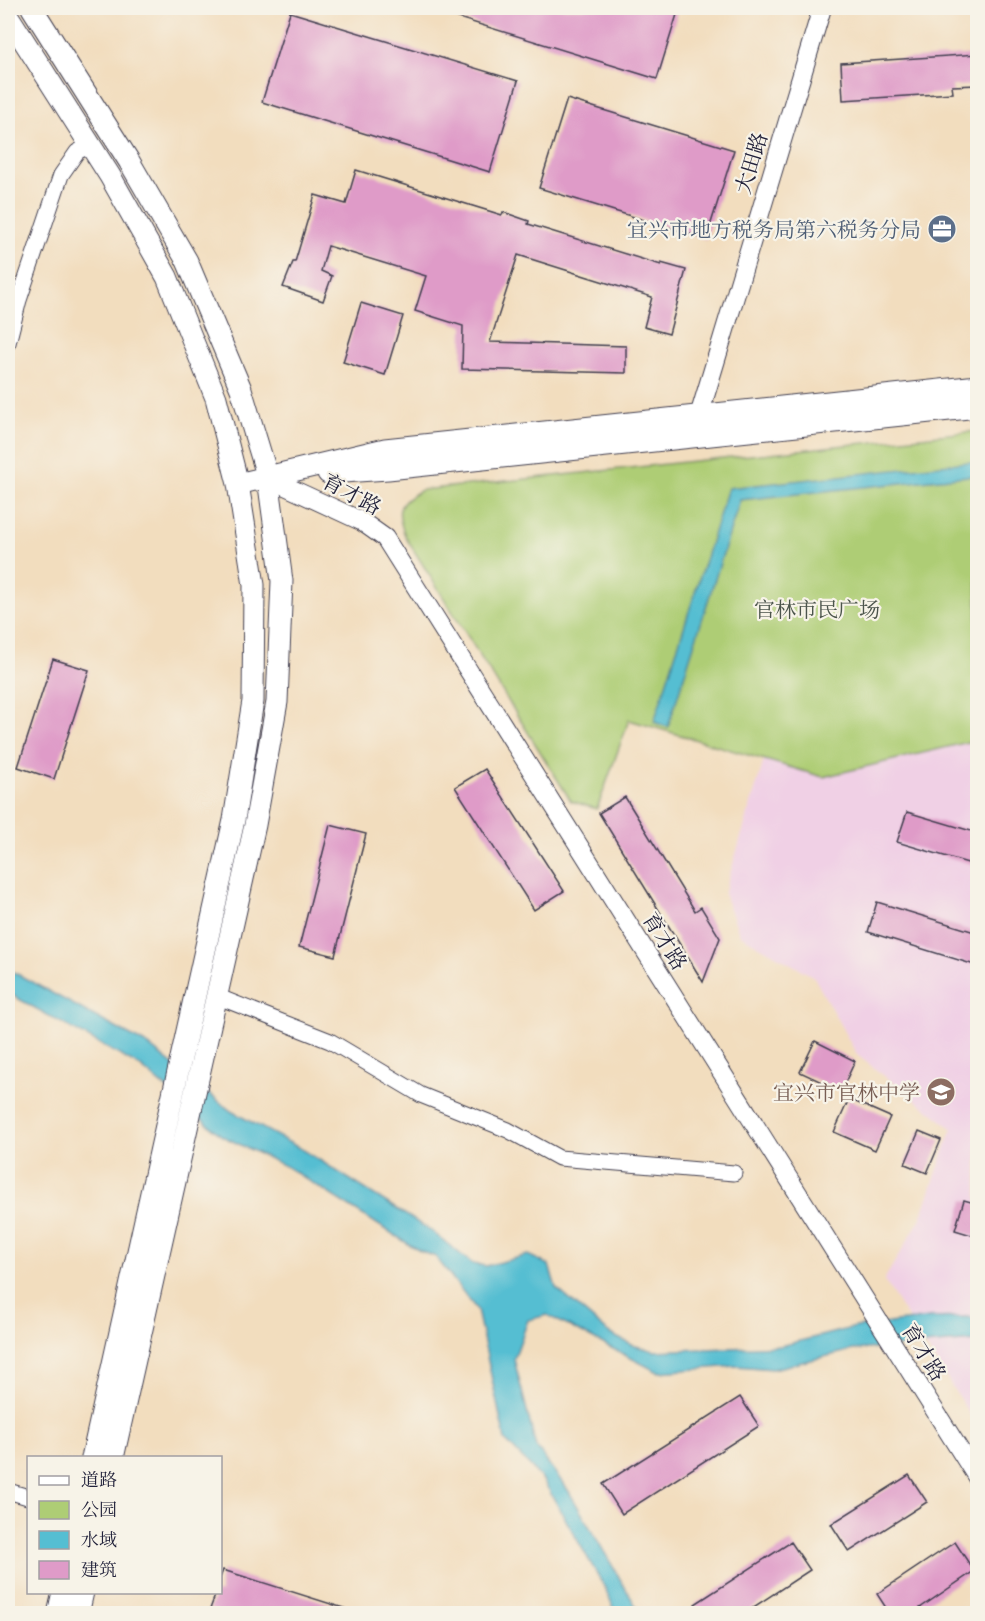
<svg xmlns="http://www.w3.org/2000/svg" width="985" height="1621" font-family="'Libre Caslon Text','Noto Serif SC',serif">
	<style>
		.built { fill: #f0d0e5 }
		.green { fill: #aecd75; stroke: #687858; stroke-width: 1.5 }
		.water { fill: #55bed2; stroke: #3c7086; stroke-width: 1.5 }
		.building { fill: #df9bc8 }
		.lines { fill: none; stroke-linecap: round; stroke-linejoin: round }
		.minor-casing { stroke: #413e4f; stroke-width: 17 }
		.tertiary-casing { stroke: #413e4f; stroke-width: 20 }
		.secondary-casing { stroke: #413e4f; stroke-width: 23 }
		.minor { stroke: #fff; stroke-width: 15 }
		.tertiary { stroke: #fff; stroke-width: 18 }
		.secondary { stroke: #fff; stroke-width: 21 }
		.labels { text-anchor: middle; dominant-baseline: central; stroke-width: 4.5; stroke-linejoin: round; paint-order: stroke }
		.street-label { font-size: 21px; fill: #22223b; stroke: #f7f3e8 }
		.service-label { font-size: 21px; fill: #4e5e75; stroke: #f7f3e8; text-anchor: end }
		.park-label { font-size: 21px; fill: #4c554c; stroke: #f7f3e8 }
		.education-label { font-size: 21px; fill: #785e54; stroke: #f7f3e8; text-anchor: end }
	</style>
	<rect width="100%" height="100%" fill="#f7f3e8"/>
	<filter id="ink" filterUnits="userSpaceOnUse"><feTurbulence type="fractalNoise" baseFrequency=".0167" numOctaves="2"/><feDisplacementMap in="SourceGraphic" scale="12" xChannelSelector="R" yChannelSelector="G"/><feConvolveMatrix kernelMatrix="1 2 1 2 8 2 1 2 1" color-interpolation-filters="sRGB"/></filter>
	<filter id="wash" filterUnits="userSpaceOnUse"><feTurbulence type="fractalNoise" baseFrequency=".008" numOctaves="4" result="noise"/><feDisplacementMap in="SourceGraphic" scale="24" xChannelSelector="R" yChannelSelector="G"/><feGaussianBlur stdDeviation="1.35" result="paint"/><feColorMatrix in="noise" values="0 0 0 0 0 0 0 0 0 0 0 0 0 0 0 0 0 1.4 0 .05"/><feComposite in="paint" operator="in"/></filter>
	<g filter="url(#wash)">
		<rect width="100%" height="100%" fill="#f2ddbe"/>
		<!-- built -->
		<path class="built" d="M977,740V1426L884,1280L921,1218L952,1128L857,1055L814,977L740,935L724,894L764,760L823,777Z"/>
		<!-- green -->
		<path class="green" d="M977,431V740L823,777L629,720L597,809L571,801L406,538C395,511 396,503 422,490Z"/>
		<!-- water -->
		<path class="water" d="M977,461V475L740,500L668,727L654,722L728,488Z
			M8,969L149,1046L231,1111L305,1151L430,1230L473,1264L486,1266L528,1255L549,1265L556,1288L610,1334L632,1345L654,1351L780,1346L856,1327L930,1318L969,1317L977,1320V1341L853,1350L773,1369L736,1366L658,1372L547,1315L528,1320L514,1359L536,1447L568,1490L640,1613H616L605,1588L543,1480L505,1440L477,1310L436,1257L418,1250L287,1167L222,1136L141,1067L8,993Z"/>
		<g id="blocks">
			<!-- building -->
			<path class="building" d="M436,8H679L657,79L436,11Z
				M290,12L518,81L490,172L262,102Z
				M978,54V85L952,86L953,93L843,100L841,63Z
				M567,99L734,150L706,239L539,188Z
				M356,170L502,215L503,212L529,221L528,224L661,265V263L686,270L669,334L644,327L652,297L518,255L490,342L626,346V373L462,369L463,326L415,311L426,276L328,246L321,271L332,276L323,301L283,287L293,262H295L315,195L346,204Z
				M361,303L403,316L385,375L343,362Z
				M53,659L89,670L54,779L18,767Z
				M485,769L564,891L534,910L455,787Z
				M625,797L695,911L701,907L720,938L703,982L599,813Z
				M907,812L978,833V866L897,842Z
				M330,825L366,834L335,956L299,947Z
				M877,902L978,933V966L868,932Z
				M815,1041L855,1061L841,1091L800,1072Z
				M849,1099L890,1117L875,1150L834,1132Z
				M919,1131L941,1140L927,1173L905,1164Z
				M964,1200L978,1204V1237L955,1230Z
				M740,1397L759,1426L622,1514L603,1484Z
				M909,1475L927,1502L849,1552L831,1524Z
				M791,1542L810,1570L743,1614H702L695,1604Z
				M955,1542L974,1571L911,1614H890L877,1594Z
				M223,1570L350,1610V1614H225L210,1609L216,1593H220V1578Z"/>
		</g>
	</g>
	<g filter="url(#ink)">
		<use href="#blocks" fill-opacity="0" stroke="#413e4f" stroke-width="1.5"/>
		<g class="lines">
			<!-- minor casing -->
			<g class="minor-casing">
				<path id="minor" d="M8,343L19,300L61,175L77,152L90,145
					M216,996L330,1041L421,1095L508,1130L559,1158L734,1173
					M8,1491L28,1497"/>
			</g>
			<!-- tertiary casing -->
			<g class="tertiary-casing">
				<path id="tertiary" d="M700,428L699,416L822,8
					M268,478L361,521L385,538L978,1479"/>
			</g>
			<!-- secondary casing -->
			<g class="secondary-casing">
				<path id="secondary" d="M32,8L129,161L187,261L241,389L268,478L282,581L277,702L255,825L113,1458
					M8,16L110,176L167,277L216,398L238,484L254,585L253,701L234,820L92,1458
					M328,473L388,469L978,407
					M238,484L385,449L978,386
					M58,1614L63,1592
					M78,1614L83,1592"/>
			</g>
			<!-- minor -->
			<use href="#minor" class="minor"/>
			<!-- tertiary -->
			<use href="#tertiary" class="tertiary"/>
			<!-- secondary -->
			<use href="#secondary" class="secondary"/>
		</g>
	</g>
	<!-- icons -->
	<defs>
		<g id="office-disc" transform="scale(1.5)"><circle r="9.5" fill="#5c6f8a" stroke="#f7f3e8"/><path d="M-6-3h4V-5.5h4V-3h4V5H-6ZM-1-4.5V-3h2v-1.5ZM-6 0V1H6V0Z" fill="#fff"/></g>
		<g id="school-disc" transform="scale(1.5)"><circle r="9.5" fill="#8d6e63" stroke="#f7f3e8"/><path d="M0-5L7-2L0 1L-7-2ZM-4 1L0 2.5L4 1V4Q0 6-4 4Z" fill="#fff"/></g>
	</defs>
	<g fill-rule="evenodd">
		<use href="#office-disc" x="942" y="229"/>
		<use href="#school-disc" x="941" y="1092"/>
	</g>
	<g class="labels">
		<!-- street labels -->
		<g class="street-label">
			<text transform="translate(751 163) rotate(-73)">大田路</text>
			<text transform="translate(352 494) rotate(28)">育才路</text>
			<text transform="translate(665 941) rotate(58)">育才路</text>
			<text transform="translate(924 1352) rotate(58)">育才路</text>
		</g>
		<!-- service labels -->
		<g class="service-label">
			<text x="921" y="229">宜兴市地方税务局第六税务分局</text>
		</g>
		<!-- park labels -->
		<g class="park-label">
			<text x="817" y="609">官林市民广场</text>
		</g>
		<!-- education labels -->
		<g class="education-label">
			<text x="920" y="1092">宜兴市官林中学</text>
		</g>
	</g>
	<!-- margin -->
	<rect width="985" height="1621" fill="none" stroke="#f7f3e8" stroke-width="30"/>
	<!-- legend -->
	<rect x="27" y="1456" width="195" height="138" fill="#f7f3e8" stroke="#a29fa3" stroke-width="1.5"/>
	<rect x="39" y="1476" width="30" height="9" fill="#ffffff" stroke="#a29fa3" stroke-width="1.5"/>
	<text x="81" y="1486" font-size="18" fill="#22223b">道路</text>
	<rect x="39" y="1501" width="30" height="18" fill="#aecd75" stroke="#a29fa3" stroke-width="1.5"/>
	<text x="81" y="1516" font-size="18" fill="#22223b">公园</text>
	<rect x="39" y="1531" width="30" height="18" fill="#55bed2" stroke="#a29fa3" stroke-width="1.5"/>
	<text x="81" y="1546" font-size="18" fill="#22223b">水域</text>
	<rect x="39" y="1561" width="30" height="18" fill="#df9bc8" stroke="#a29fa3" stroke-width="1.5"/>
	<text x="81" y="1576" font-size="18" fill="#22223b">建筑</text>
</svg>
